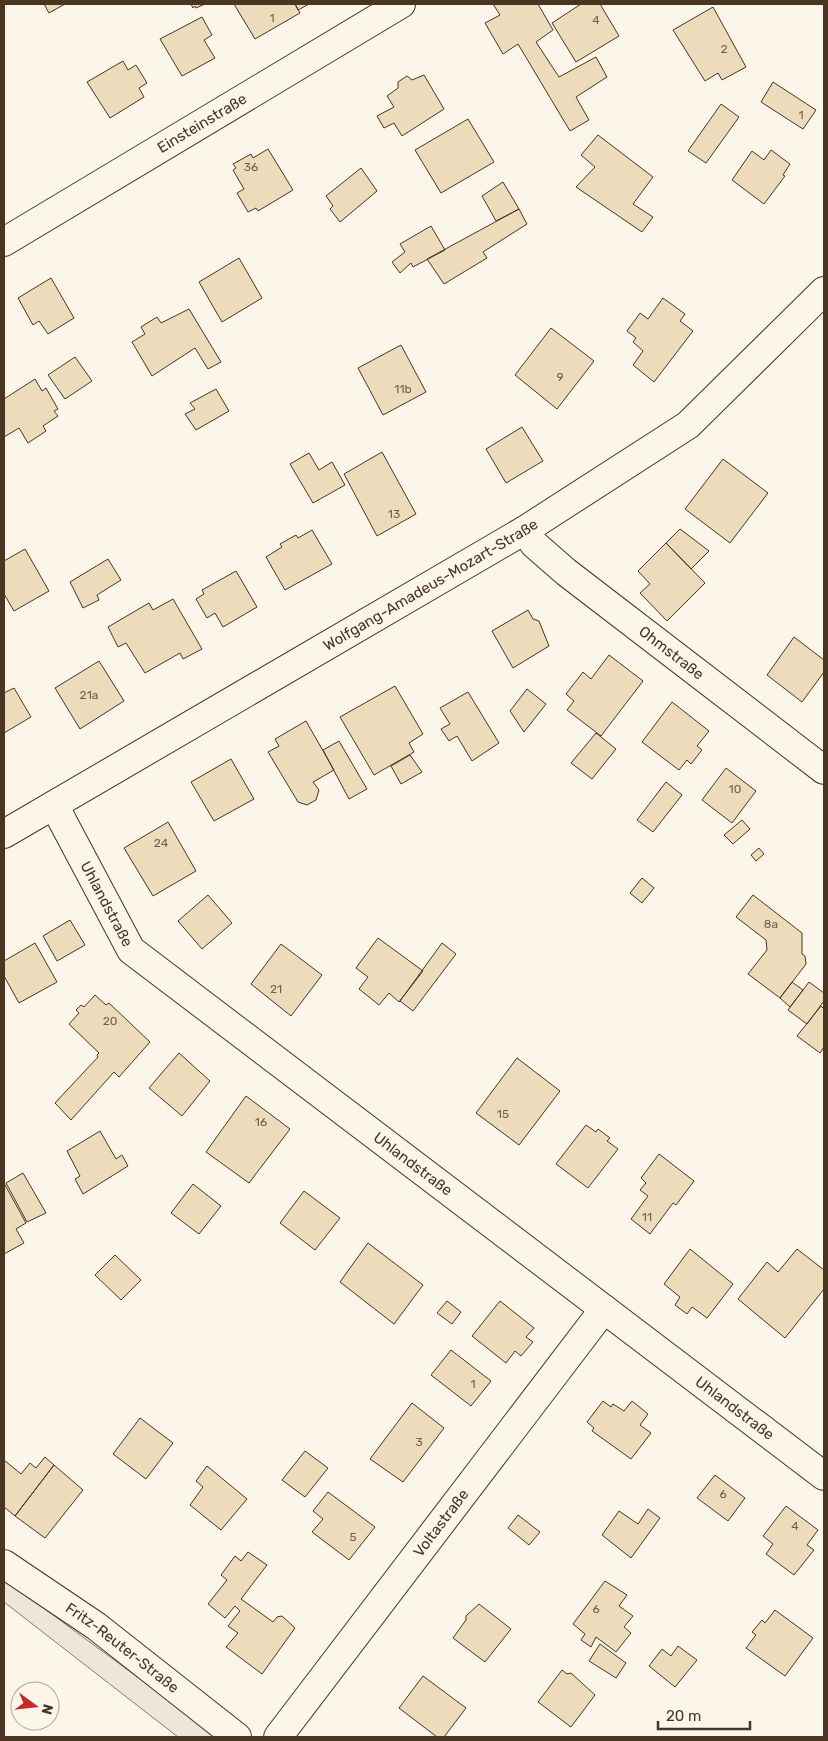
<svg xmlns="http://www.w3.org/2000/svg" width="828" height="1741" font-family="Rubik,sans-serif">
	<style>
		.green { fill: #ede6d9; stroke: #887966 }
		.building { fill: #ecdcbc; stroke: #4a3520 }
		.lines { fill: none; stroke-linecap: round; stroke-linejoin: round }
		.minor-casing { stroke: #4a3520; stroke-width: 30 }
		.minor { stroke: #fbf6e9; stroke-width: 28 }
		.labels { text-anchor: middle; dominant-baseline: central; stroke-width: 4; stroke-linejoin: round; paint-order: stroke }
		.number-label { font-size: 12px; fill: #725f47 }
		.street-label { font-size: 15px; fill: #4a3520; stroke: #fbf6e9 }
	</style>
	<rect width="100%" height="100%" fill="#fbf6e9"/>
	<!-- green -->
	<path class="green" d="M4,1579L219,1737H178L4,1602Z"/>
	<!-- building -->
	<path class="building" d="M44,4H65L49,13Z
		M191,4H205L196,8L195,6L193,8Z
		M234,4H295L300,13L255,39Z
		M295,4H309L298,10Z
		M493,4H538L553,30L536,42L559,77L596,57L607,77L576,97L589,120L570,131L518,44L503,54L485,23L500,15Z
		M581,4H600L619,36L576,62L552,23Z
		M713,7L746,67L722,80L718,73L705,81L673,30Z
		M202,17L212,35L204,40L215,58L182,76L160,39Z
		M123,61L128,70L136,65L147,83L139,88L144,97L110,118L87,82Z
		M424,75L444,109L402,136L394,123L384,128L377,116L394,107L387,96L398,88V82L407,76L412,80Z
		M773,82L816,110L803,129L761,102Z
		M721,104L739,117L706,163L688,151Z
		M468,119L494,162L441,193L415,150Z
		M598,135L653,177L633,204L653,217L642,232L576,187L595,167L581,155Z
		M268,149L293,190L258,211L256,208L248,212L237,193L244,189L233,170L236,168L233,164L251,154L253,158Z
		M771,150L790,164L783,175L785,176L764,204L732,180L752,151L764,160Z
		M361,168L377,191L340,222L330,209L333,206L326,196Z
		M503,182L519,209L496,221L482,196Z
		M519,209L527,224L483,252L487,258L444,284L427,259Z
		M431,226L445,250L413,267L411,263L400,273L392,262L405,252L400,244Z
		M239,258L262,298L222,322L199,282Z
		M51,278L74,318L48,334L39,321L33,325L18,298Z
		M663,298L685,314L680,321L693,331L654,382L633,365L643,351L633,342L636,338L627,331L640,313L648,319Z
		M189,309L221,362L208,369L195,348L152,376L132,342L145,334L141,327L157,317L161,323Z
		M551,328L594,361L557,409L515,375Z
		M401,345L426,392L383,415L358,368Z
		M75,357L92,381L65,399L48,375Z
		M35,379L42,391L46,388L58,409L54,411L58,416L43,426L46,431L28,443L19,428L4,437V399Z
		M216,389L229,411L196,430L185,414L195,409L190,403Z
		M522,427L543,461L506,483L486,449Z
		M382,452L416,514L377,536L344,474Z
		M309,453L319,470L332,462L345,485L313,503L290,464Z
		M723,459L768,493L730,543L685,509Z
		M680,529L709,551L691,569L666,543Z
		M312,530L332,564L285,590L266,557L282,547L280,544L296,535L298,538Z
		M666,543L705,583L667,621L640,593L650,584L638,571Z
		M25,549L49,591L14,611L4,594V561Z
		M108,559L121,580L97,595L99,600L83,608L70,582Z
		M236,571L257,607L223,627L215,613L207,618L196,599L204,594L202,590Z
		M173,599L202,649L183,659L180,653L145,673L126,643L118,647L108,627L149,603L153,610Z
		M528,610L533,619L539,621L549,646L513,668L492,631Z
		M794,637L824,660V672L802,702L767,675Z
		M609,655L643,681L601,736L567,710L574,701L566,694L583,672L591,679Z
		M99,661L124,701L80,729L55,688Z
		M395,686L423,734L409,743L414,752L374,775L340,717Z
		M14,688L31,717L4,733V693Z
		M527,689L546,704L524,732L510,711Z
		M468,692L499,743L472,761L457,736L449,741L441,729L450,724L440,708Z
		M672,702L709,731L697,746L702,750L691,764L687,760L679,770L642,742Z
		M306,721L334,770L313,782L319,790L316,800L307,805L298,802L268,752L279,746L275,739Z
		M596,733L616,749L592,779L571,763Z
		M339,741L367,789L349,799L323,750Z
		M410,755L422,772L401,784L391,766Z
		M231,759L254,799L214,821L191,782Z
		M726,768L756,791L732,823L702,800Z
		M666,782L682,795L653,832L637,820Z
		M742,820L750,829L733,844L724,835Z
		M168,822L196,871L153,896L124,848Z
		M759,848L764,854L756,861L751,855Z
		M642,878L654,888L642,903L630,893Z
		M208,895L232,923L202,949L178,921Z
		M753,895L802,933V954L805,956L806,964L780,998L748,974L767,950L766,940L736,917Z
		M70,920L85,945L57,961L43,936Z
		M378,938L423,971L399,1002L389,993L379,1005L359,989L368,977L356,968Z
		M35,943L57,982L19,1003L4,976V961Z
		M442,943L456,954L413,1011L400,1001Z
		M281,944L322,975L291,1016L251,984Z
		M792,982L803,990L790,1007L780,998Z
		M809,982L824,993V1001L807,1024L788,1010Z
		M95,995L106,1005L109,1003L150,1042L119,1077L114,1072L71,1120L55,1103L98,1057L97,1055L99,1053L69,1024L79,1013L76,1010L81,1005L84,1007Z
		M821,1006L824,1009V1047L820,1053L797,1036Z
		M179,1053L210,1081L182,1116L149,1088Z
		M517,1058L560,1091L519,1145L476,1113Z
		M246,1096L290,1129L249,1183L206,1152Z
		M586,1125L596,1132L598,1129L610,1138L607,1141L618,1149L588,1188L556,1164Z
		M100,1131L116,1159L122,1155L128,1166L83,1194L75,1179L80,1176L67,1151Z
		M659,1154L694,1181L676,1205L673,1203L650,1234L631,1219L648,1196L640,1190L646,1183L641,1178Z
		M23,1173L46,1213L27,1222L6,1183Z
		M4,1183L26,1223L16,1229L24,1243L4,1254Z
		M193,1184L221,1206L199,1234L171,1213Z
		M304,1191L340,1218L315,1250L280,1223Z
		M368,1243L423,1285L394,1324L340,1282Z
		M690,1249L733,1284L707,1318L692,1307L687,1314L675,1305L680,1297L664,1284Z
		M797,1249L824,1270V1289L785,1338L738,1299L767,1262L778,1272Z
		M115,1255L141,1280L121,1300L95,1275Z
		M447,1301L461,1312L452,1324L437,1313Z
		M500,1301L534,1328L526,1337L533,1342L521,1356L515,1351L506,1363L472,1336Z
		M451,1350L491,1381L471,1406L431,1375Z
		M603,1401L611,1407L613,1404L624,1411L632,1401L648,1414L640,1425L651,1433L631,1459L592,1431L594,1428L587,1422Z
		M412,1403L444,1428L403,1482L370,1459Z
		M140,1418L173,1443L146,1479L113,1454Z
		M305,1451L328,1468L305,1497L282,1480Z
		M45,1457L54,1465L15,1516L4,1507V1460L21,1474L30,1463L36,1468Z
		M54,1465L83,1490L45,1538L15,1516Z
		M207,1466L247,1499L221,1530L190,1505L203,1487L196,1481Z
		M715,1475L745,1498L728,1521L697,1498Z
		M328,1492L375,1527L349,1560L312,1532L323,1519L313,1511Z
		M786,1506L818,1530L807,1545L814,1550L794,1575L766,1554L773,1544L763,1536Z
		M648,1509L660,1518L631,1558L602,1535L619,1511L638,1524Z
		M518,1515L540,1532L529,1545L508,1528Z
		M248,1552L267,1565L241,1599L273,1622L277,1617L282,1616L295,1628L262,1674L226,1647L238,1633L228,1626L240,1611L235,1606L225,1618L208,1604L227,1580L221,1575L235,1556L241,1561Z
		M605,1581L627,1595L619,1606L633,1616L624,1627L631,1633L616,1652L596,1637L591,1647L581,1640L585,1634L573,1624Z
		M479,1604L511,1629L485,1662L453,1638L466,1620V1616Z
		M775,1610L813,1638L785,1676L746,1648L756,1635L752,1632L762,1620L765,1623Z
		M600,1644L626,1663L616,1678L589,1661Z
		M678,1646L697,1660L675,1687L649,1666L662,1649L671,1656Z
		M562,1670L567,1674L571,1673L595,1695L571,1727L538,1702Z
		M423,1676L466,1708L444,1737H437L399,1708Z"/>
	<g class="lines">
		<!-- minor casing -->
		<g class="minor-casing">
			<g id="minor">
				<path id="s1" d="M4,242L401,4"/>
				<path id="s2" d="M525,530L534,544L566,572L824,770"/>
				<path id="s3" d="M54,805L131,950L824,1476"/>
				<path id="s4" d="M4,834L525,530L688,425L824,291"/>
				<path id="s5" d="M4,1564L96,1626L237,1737"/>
				<path id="s6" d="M278,1737L604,1309"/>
			</g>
		</g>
		<!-- minor -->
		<use href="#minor" class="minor"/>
	</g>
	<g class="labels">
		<!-- number labels -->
		<g class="number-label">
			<text x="272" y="18">1</text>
			<text x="596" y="20">4</text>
			<text x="724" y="49">2</text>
			<text x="801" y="115">1</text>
			<text x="251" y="167">36</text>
			<text x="560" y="377">9</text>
			<text x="403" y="389">11b</text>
			<text x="394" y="514">13</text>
			<text x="89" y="695">21a</text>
			<text x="735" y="789">10</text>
			<text x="161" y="843">24</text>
			<text x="771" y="924">8a</text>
			<text x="276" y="989">21</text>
			<text x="110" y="1021">20</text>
			<text x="503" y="1114">15</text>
			<text x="261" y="1122">16</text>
			<text x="647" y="1217">11</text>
			<text x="473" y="1384">1</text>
			<text x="419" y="1442">3</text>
			<text x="723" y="1494">6</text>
			<text x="795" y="1526">4</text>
			<text x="353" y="1537">5</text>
			<text x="596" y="1609">6</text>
		</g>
		<!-- street labels -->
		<g class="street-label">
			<text stroke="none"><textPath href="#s1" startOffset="231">Einsteinstraße</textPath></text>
			<text stroke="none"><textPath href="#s4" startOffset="494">Wolfgang-Amadeus-Mozart-Straße</textPath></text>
			<text stroke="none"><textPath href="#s2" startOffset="192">Ohmstraße</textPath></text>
			<text stroke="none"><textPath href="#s3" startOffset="112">Uhlandstraße</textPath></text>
			<text stroke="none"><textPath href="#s3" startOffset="518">Uhlandstraße</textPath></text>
			<text stroke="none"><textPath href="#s3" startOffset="922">Uhlandstraße</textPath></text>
			<text stroke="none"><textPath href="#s6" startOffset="269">Voltastraße</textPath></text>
			<text stroke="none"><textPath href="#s5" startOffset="145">Fritz-Reuter-Straße</textPath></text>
		</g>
	</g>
	<!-- border -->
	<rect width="828" height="1741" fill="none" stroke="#4a3520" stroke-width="10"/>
	<!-- north arrow -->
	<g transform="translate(35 1706) rotate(105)"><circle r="24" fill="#fbf6e9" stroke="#b4a999"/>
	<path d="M0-4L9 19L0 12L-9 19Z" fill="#c62828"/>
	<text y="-8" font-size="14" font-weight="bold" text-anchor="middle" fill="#4a3520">N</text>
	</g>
	<!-- scale -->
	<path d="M658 1721v8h92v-8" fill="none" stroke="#4a3520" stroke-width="2.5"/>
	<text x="666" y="1721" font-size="15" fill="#4a3520" stroke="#fbf6e9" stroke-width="4" paint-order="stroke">20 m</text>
</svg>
